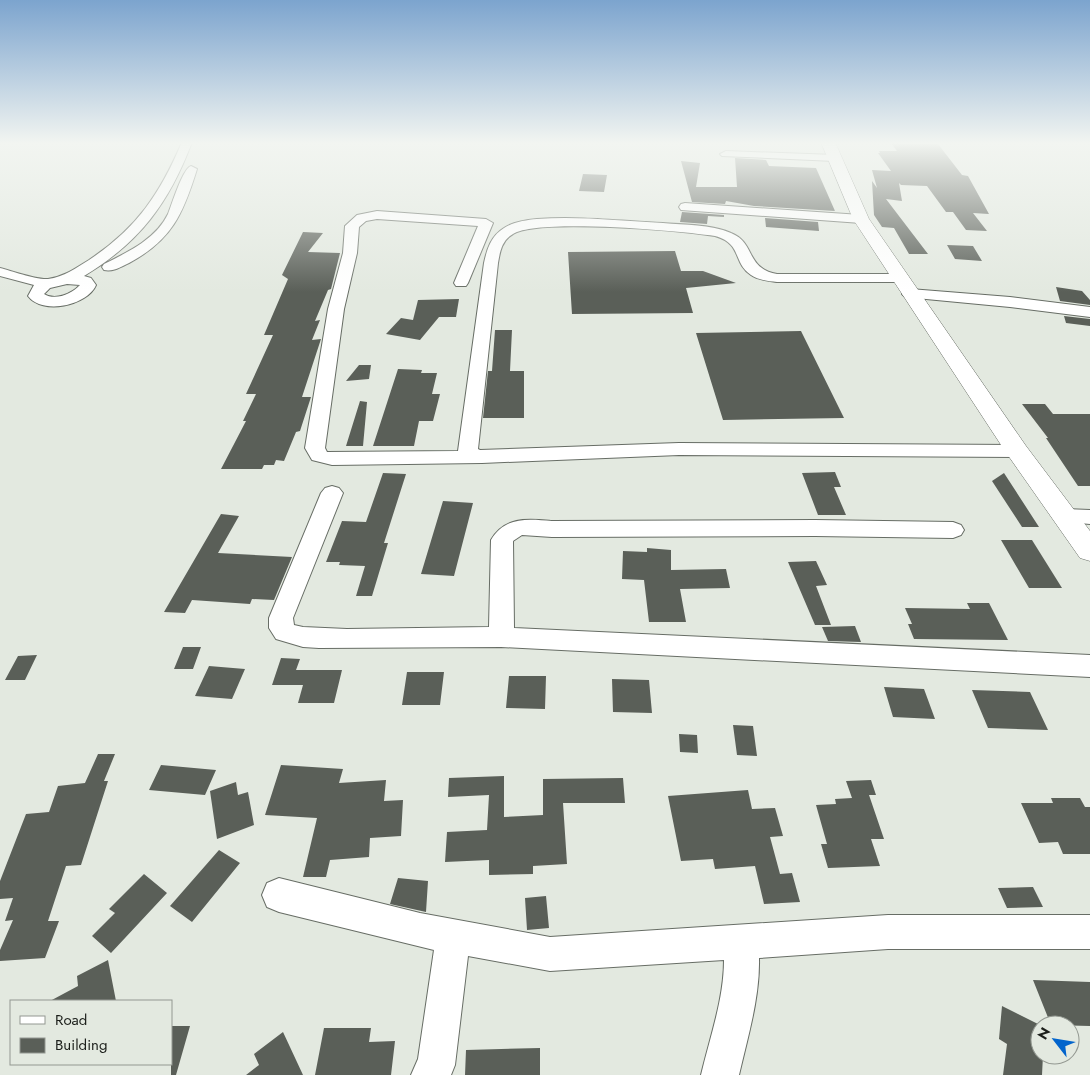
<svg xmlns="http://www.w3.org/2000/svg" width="1090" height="1075" font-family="Jost,sans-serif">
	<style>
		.building { fill: #5a5f58 }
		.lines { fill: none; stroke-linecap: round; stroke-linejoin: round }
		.minor-casing { stroke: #676d65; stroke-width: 2 }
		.tertiary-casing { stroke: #676d65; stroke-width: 1 }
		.minor { fill: #fff; fill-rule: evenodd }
		.tertiary { fill: #fff; fill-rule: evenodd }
	</style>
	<rect width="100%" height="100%" fill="#e3e9e0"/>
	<!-- building -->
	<path class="building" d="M891,143L938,144L962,175L968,176L989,214L973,213L987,231L966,230L953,212H946L927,186L901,185L899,183L902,201L886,199L928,254H909L894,228L882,227L874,215L872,181L877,188L872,170L891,171L878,153H880L879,151H897Z
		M735,158L766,160L769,166L816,168L835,211L754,206L726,201L725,204L692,202L681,161L700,163L696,187H737Z
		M583,174L607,175L604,192L579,191Z
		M682,212L724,215V217L708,216L707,224L680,222Z
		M765,218L818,222L819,231L766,227Z
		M303,232L323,233L308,252L340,253L331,289L328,290L315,321L320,320L312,340L321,339L302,397H311L300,431L296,432L284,461L276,460L274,465H264L262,469H221L246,421H243L256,394H246L273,335H264L288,279L282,275Z
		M947,245L973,246L982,261L955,259Z
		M675,251L681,271H703L736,283L686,288L693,313L572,314L568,252Z
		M1056,287L1082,291L1090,300V305L1060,301Z
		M459,299L456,317H439L420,340L386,334L401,318L413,320L418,300Z
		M1064,316L1090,319V326L1066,323Z
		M495,330H512L510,371H524V418H483L488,371H492Z
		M801,331L844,418L723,420L696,333Z
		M359,365H371L369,379L346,381Z
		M398,369L422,370L421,373H437L432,394H440L433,421H419L414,446H373Z
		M360,401L367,402L363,446H346Z
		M1022,404H1045L1053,414H1090V486H1078L1046,438H1048Z
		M835,472L841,487H834L846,515H818L802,473Z
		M383,473L406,474L384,543H388L372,596H356L365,566L339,565L340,562H326L342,521L366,522Z
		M1004,473L1039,527H1022L992,481Z
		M443,501L473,503L454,576L421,574Z
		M221,514L239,516L218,553L292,557L274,600L252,599L250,604L192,600L185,613L164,612Z
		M1001,540H1032L1062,588H1029Z
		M647,548L671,550V570L726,569L730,588L680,589L686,622H649L644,580L622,579L623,551L647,552Z
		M816,561L827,585L816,586L831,625H815L788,562Z
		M967,603H989L1008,640L914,639L908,624H912L905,608L970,609Z
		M855,626L861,642L828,641L822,627Z
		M183,647H201L193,669H174Z
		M37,655L25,680H5L18,656Z
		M281,658L300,659L296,670H342L334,703H298L303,685H272Z
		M209,666L245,669L232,699L195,696Z
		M407,672H444L440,705H402Z
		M509,676H546L545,709L506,708Z
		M612,679L649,680L652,713L613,712Z
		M884,687L924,689L935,719L893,717Z
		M972,690L1030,692L1048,730L988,728Z
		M733,725L753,726L757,756L737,755Z
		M679,734L697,735L698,753L680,752Z
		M98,754H115L104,781H108L81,865L66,866L48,921H59L45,958L0,961V950L13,920L5,921L13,898L0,899V881L26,814L49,812L58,786L85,783Z
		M161,765L216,770L205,795L149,790Z
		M281,765L343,769L339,783L386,780L384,801L403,800L401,836L370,838L369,857L330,860L326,877H303L317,818L265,815Z
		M504,776V817L543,815V779L623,778L625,803H563L567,864L533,866V874L489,875V860L445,862L447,832L487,830L489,795L448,797L449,778Z
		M871,780L876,795H869L884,839H871L880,866L828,868L821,844H827L816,805L836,804L835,799L852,798L846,781Z
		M236,782L238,795L248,792L254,825L217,839L210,791Z
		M748,790L752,809L775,808L783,836L770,837L780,874L792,873L800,902L764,904L755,866L715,869L713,859L681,861L668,796Z
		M1051,798H1080L1085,807H1090V854H1063L1058,842L1039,843L1021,803H1053Z
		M219,850L240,863L192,922L170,906Z
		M144,874L167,893L111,953L92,936L115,913L109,909Z
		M398,878L428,881L426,912L390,904Z
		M1033,887L1043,907L1007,908L998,888Z
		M546,896L549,928L527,930L525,898Z
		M108,960L116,1001H50L78,986L77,976Z
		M1033,980L1090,982V1026L1051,1025Z
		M1002,1006L1040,1025V1055H1043L1042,1075H1003L1007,1044L999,1039Z
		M171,1026H190L176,1075H171Z
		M324,1028H371L369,1042L395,1041L391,1075H315Z
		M283,1032L303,1075H246L259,1065L254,1054Z
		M540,1048V1075H465L466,1050Z"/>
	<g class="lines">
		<!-- minor casing -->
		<g class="minor-casing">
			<path id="minor" d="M182,142H192C169,203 140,242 84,276L91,278L96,285C87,306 42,315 28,296L34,285L0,276V268C12,271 36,280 48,279C64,277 76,268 89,260C137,228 160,194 182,142ZM67,284L80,285C72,294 55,301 44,294L50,288Z
				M726,151L835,155L841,158L835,161L722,156L720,154Z
				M191,166L197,169C183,214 172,240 129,263C121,267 113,272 104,270L102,267L104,264C128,252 156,239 168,214C172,204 183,168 191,166Z
				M685,203L861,215L868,219L861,223L681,210L679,207L681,204Z
				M377,211L486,219L493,223L468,283L466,286H456L454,283L478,226L377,219L366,221L359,227L357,253L344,309L325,448L327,452L458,451L484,263C487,249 491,236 504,228C513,222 526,220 537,219C579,216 622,221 663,223C685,225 710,224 731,233C756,243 745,268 777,274H899L904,275L906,278L904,281L899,282H777C768,281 758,280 751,275C732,262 743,244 715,236C681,231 538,218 513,234C502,240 500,251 498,263L478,449L480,450L679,443L1017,445L1024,447L1027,451L1024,455L1017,457L679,455L482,463L332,465L312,460L305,448L328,309L343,253L345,226L357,215Z
				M910,289L1010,297L1090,307V317L1010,307L905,297L902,294L905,291Z
				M332,486L339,488L343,493L293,618L294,625L303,627L347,629L489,627L491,540C505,516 528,519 552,521L815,520L953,522L961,525L964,530L961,535L953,538L815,536L552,537L522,535L513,541L514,628L1090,655V677L501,647L319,648L303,647L276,639L269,628V618L321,493L325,488Z
				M1065,509L1090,510V524L1057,521L1054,516L1057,511Z
				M279,878L420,913L550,937L888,915H1090V949H888L759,958C760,997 748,1036 739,1075H701C710,1037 724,999 724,960L550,971L468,956L455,1065L451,1075H411L418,1059L434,950L279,912L267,907L262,895L267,883Z"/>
		</g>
		<!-- tertiary casing -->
		<g class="tertiary-casing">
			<path id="tertiary" d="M821,142H835L869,219L1026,446L1090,531V561L1080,558L1005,451L853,219Z"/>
		</g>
		<!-- minor -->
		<use href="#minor" class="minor"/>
		<!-- tertiary -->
		<use href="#tertiary" class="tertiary"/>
	</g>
	<!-- sky -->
	<linearGradient id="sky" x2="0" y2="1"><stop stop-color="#7ca4ce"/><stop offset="0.49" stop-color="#f2f5f1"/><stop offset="1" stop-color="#f2f5f1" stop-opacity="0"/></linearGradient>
	<rect width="1090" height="292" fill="url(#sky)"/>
	<!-- legend -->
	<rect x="10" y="1000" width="162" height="65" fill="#e3e9e0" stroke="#939891"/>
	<rect x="20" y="1016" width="25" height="8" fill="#ffffff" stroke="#939891"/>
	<text x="55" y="1025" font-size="15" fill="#1b1e1a">Road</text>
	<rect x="20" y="1038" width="25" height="15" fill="#5a5f58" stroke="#939891"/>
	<text x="55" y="1050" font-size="15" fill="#1b1e1a">Building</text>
	<!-- north arrow -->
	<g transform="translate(1055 1040) rotate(301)"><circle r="24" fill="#e3e9e0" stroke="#939891"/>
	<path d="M0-4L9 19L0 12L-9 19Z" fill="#0264cc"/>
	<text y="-8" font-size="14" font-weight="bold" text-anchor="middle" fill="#1b1e1a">N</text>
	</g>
</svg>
